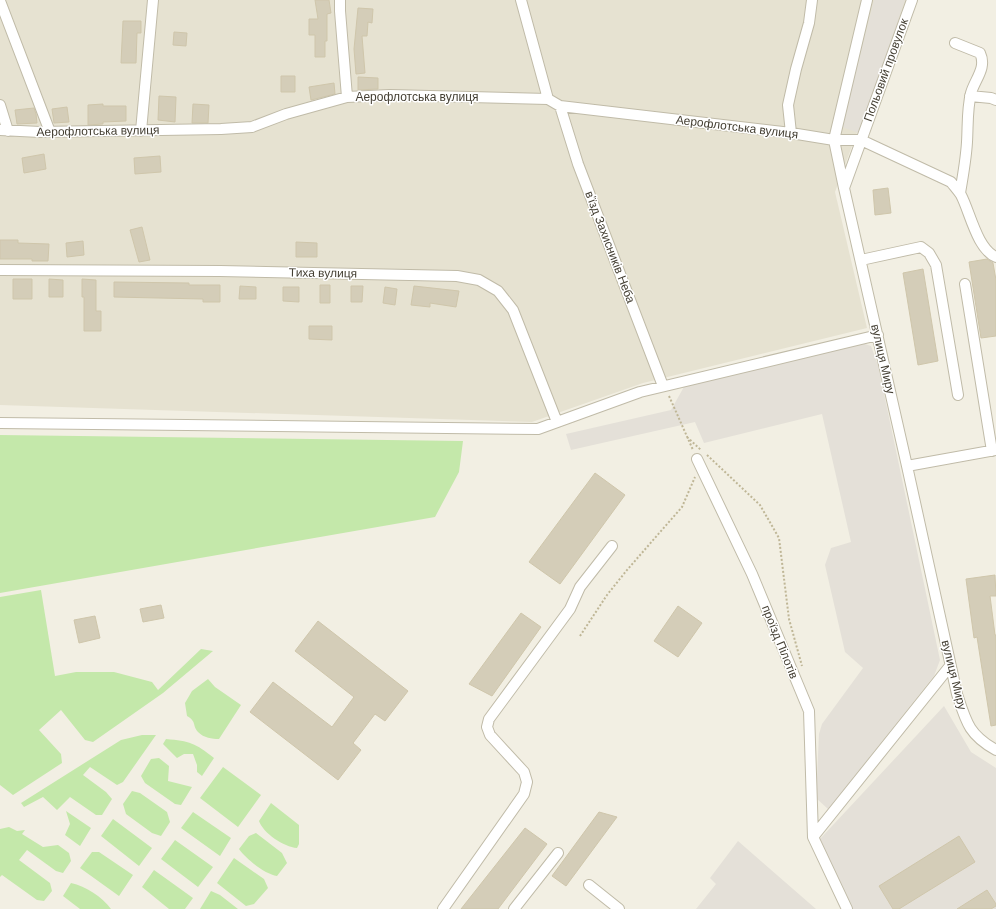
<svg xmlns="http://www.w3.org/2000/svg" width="996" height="909" font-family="'DM Sans',sans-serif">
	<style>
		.residential { fill: #e6e2d1 }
		.industrial { fill: #e4e0d8 }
		.green { fill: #c4e8aa }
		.building { fill: #d4cdb8; stroke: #cfc6ab }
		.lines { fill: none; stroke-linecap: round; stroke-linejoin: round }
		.minor-casing { stroke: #c0bba8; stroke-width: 12 }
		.path { stroke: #bfb696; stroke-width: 2; stroke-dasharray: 2 2; stroke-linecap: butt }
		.minor { stroke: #fff; stroke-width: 10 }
		.labels { text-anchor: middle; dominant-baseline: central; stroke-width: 3; stroke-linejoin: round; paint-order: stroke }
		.street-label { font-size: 12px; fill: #443f33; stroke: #fff }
	</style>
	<rect width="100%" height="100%" fill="#f2efe3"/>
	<!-- residential -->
	<path class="residential" d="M0,0H906L835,192L867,328L643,383L532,422L0,405Z"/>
	<!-- industrial -->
	<path class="industrial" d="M874,0H905L859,133L842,127Z
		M862,343L871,346L878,365L940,660L934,676L828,809L816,798L819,734L822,724L863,668L845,652L825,565L831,548L851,542L822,414L704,443L695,422L571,450L566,434L671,410L685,385Z
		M944,706L971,752L996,768V909H851L819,840Z
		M738,841L816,909H696L716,884L710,878Z"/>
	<!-- green -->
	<path class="green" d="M0,435L463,441L459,472L435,517L0,593Z
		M41,590L55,676L76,672H114L152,682L158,690L201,649L213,651L163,693L93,742L85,740L61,710L39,730L61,754L62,763L13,795L0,785V597Z
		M208,679L215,687L241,705L219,739C212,739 204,738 198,732C192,725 197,722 187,716L185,703L192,691Z
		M142,735H156L123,782L117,785L90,767L83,775L106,792L112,799L102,815H96L70,797L57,810L43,797L24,807L21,803L121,740Z
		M166,739C190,741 195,743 214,758L202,776L197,772V765L193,754H184L177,758L163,744Z
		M159,758L169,766L168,781L192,787L181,805L175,804L145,783L141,776L151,759Z
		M223,767L261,795L238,827L200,798Z
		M132,791L140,793L167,812L170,822L161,836L152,833L126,814L123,804Z
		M271,803L299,825V844L297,848C284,847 263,833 259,821Z
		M66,811L91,828L80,846L65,835L70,824Z
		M193,812L231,838L220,856L181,828Z
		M113,819L152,848L139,866L101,836Z
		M9,827L17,831L25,830L22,834L43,847L58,845L69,853L71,861L63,873L56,871L27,850L19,860L50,883L52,891L44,901L37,900L2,875L0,877V829Z
		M256,833L282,853L287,863L277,876C265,874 246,859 239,849L249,836Z
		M175,840L213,867L198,887L161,859Z
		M92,852H99L133,875L119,896L80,868Z
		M234,858L264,879L268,888L254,904L246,906L217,883Z
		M154,870L193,898L185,909H169L142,887Z
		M71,883C86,886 102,897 111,909H80L63,896Z
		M211,891L220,895L238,909H200Z"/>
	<!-- building -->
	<path class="building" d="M315,0H329L331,13L327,14V41H325V57H315V35H309V19H318Z
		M358,8L373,9L372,23L368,22L367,36H362L365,73L356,74L354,49Z
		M123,21H141V33H137L136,63H121Z
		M174,32L187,33L186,46L173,45Z
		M281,76H295V92H281Z
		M358,77L378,78V89L358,90Z
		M334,83L335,94L311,100L309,87Z
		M159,96L176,97L175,122L158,120Z
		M103,104V106H126V121L103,122V124L88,125V105Z
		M193,104L209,105L208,123H192Z
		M67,107L69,122L54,123L52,109Z
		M34,108L36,114L37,123L17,124L15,110Z
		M44,154L46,169L24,173L22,158Z
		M160,156L161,172L135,174L134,158Z
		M888,188L891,213L875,215L873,190Z
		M142,227L150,260L139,262L130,230Z
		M0,240H18V243L49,244L48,261H32V259H0Z
		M83,241L84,255L67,257L66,243Z
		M296,242L317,243V257H296Z
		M987,259L993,263L996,280V336L981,338L969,262Z
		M923,269L938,361L918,365L903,273Z
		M13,279H32V299H13Z
		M49,279L63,280V297H49Z
		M82,279L96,280V311H101V331H84V297H82Z
		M114,282L189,283V285H220V302H203V299L114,297Z
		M320,285H330V303H320Z
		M240,286L256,287V299H239Z
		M351,286H363L362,302H351Z
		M414,286L459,291L456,307L430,303V307L411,305Z
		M283,287H299V302L283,301Z
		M385,287L397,289L395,305L383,303Z
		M309,326H332V340L309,339Z
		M595,473L625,495L560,584L529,562Z
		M995,575L996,596H990L995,635H996V725L991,726L977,637L974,638L966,579Z
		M161,605L164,618L143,622L140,609Z
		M678,606L702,623L678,657L654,641Z
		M521,613L541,627L492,696L469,684Z
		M95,616L100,638L79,643L74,620Z
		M318,621L408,691L385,721L375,714L353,743L361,750L338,780L250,712L273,682L332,727L354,697L295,651Z
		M599,812L617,817L566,886L552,876Z
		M525,828L547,844L498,909H461Z
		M959,836L975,862L899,909H893L879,886Z
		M987,890L996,904V906L991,909H957Z"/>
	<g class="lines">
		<!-- minor casing -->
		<g class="minor-casing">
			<path id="minor" d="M340,0V11L347,97
				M521,0L548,99
				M912,0L844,188L907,466L957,694C966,722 969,735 996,750
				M0,1L50,132
				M955,43L980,53C987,68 975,79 971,93C967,109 968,125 967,142C966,159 963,176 960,193
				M970,96L991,98L996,100
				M0,105L8,131
				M560,106L578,164L663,386
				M0,130L40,132L221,129L252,127L286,114L347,97L390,95L548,99L560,106L791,133L834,140H861L951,182C954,186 958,190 961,195C970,212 977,249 996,257
				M141,131L153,0
				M791,133L788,105L796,69L809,23L812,0
				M844,188L834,140L867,0
				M861,260L921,247L929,253L936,265L958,395
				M0,270L220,271L457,276L479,280L498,291L513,310L557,422
				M965,284L992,451
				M0,423L538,429L640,392L878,335
				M697,459L752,574L809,711L813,837L847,909
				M907,466L996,450
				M813,837L950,666
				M589,885L619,909
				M443,909L524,794L527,782L524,772L490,735L487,727L489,719L570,609L580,587L612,546
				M514,909L558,853"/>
		</g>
		<!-- path -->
		<path class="path" d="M669,396L693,450
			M687,437L701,450
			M707,455L760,505L779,538L789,619L802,666
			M580,636L607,595L627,570L682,507L695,477"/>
		<!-- minor -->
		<use href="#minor" class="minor"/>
	</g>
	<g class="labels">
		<!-- street labels -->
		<g class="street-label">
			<text transform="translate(886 70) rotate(-70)">Польовий провулок</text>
			<text x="417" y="97">Аерофлотська вулиця</text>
			<text transform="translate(737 127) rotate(7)">Аерофлотська вулиця</text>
			<text transform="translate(98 131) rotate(-1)">Аерофлотська вулиця</text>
			<text transform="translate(610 247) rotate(69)">в'їзд Захисників Неба</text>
			<text transform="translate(323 273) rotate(1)">Тиха вулиця</text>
			<text transform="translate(883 359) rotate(77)">вулиця Миру</text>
			<text transform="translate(780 642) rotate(68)">проїзд Пілотів</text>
			<text transform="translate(954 675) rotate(76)">вулиця Миру</text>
		</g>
	</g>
</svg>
